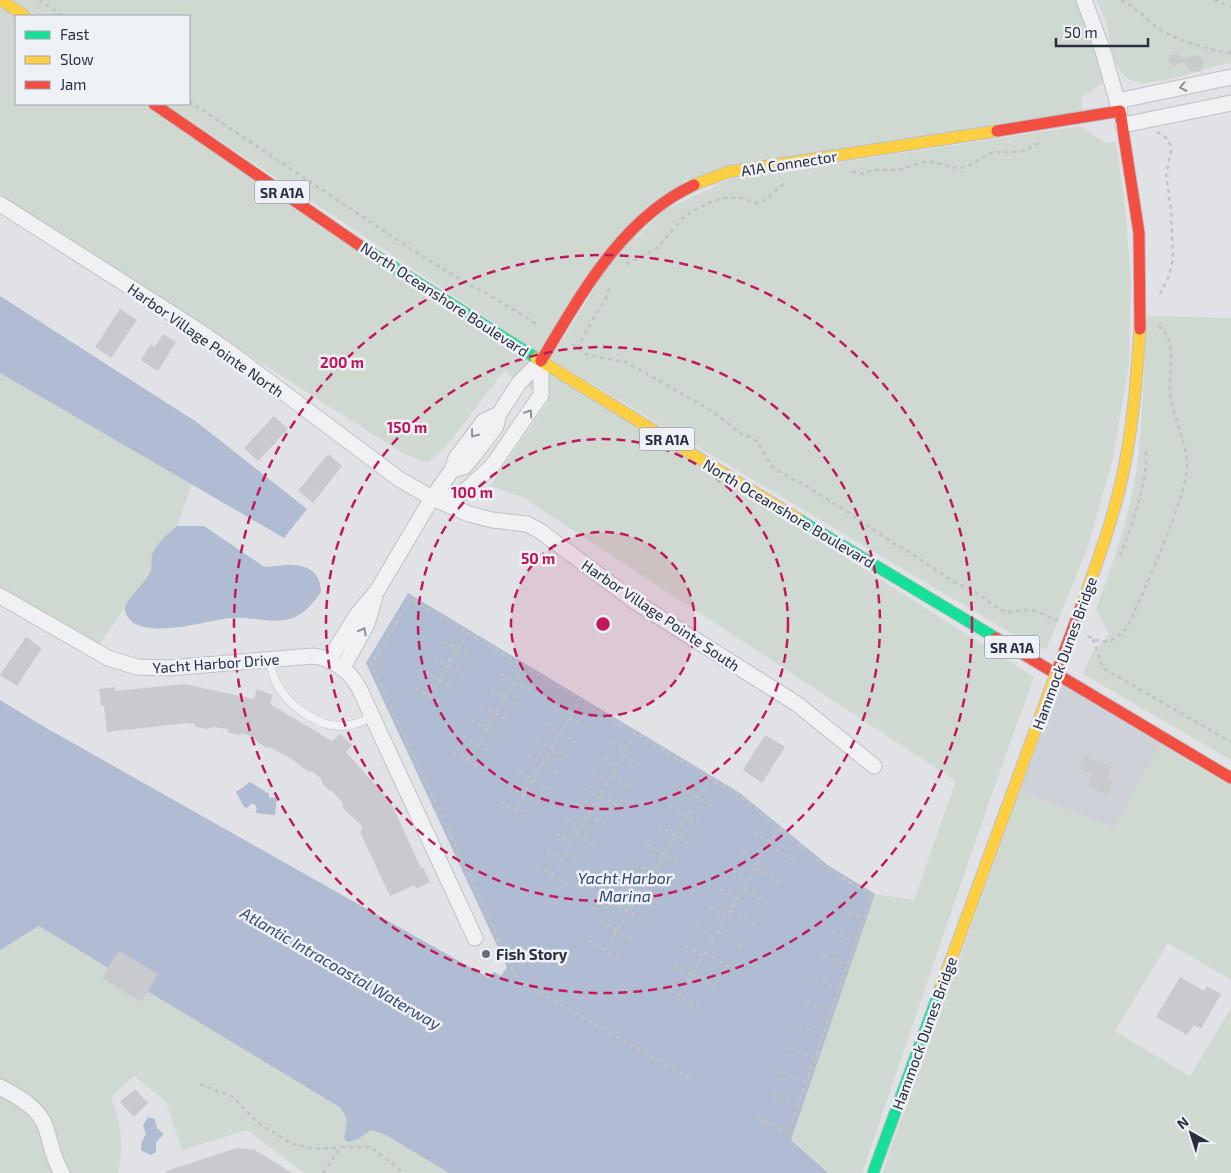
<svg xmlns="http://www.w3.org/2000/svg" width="1231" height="1173" font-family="'Exo 2',sans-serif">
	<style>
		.built { fill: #cfd1d9 }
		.green { fill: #d0d9d1 }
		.water { fill: #afbcd1 }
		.building { fill: #c9cace }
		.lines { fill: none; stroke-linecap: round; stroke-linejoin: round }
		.lane-casing { stroke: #bfc0c4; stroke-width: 9 }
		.street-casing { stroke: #bfc0c4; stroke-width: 17 }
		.fast-casing { stroke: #bdbfc4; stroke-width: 13 }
		.slow-casing { stroke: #bdbfc4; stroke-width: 13 }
		.jam-casing { stroke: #bdbfc4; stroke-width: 13 }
		.path { stroke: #c2c3c8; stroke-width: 2.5; stroke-dasharray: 4 4; stroke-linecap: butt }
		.lane { stroke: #f0f1f3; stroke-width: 8 }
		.street { stroke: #f0f1f3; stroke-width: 15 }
		.fast { stroke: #16e098; stroke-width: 11 }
		.slow { stroke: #ffcf43; stroke-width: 11 }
		.jam { stroke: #f24e42; stroke-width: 11 }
		.fast-bridge-casing { stroke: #bdbfc4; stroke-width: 13; stroke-linecap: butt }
		.slow-bridge-casing { stroke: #bdbfc4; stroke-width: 13; stroke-linecap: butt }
		.jam-bridge-casing { stroke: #bdbfc4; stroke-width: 13; stroke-linecap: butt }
		.fast-bridge { stroke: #16e098; stroke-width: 11 }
		.slow-bridge { stroke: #ffcf43; stroke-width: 11 }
		.jam-bridge { stroke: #f24e42; stroke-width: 11 }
		.oneway { stroke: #8c9099 }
		.ring { fill: none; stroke: #c2185b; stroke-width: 2.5; stroke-dasharray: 9 6 }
		.poi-dot { fill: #696d79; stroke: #eef1f6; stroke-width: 2 }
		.labels { text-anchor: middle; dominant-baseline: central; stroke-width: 5; stroke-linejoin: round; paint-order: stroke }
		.shield { fill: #eef1f6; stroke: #636876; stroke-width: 1 }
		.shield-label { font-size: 14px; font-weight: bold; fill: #282e3f }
		.street-label { font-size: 15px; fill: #282e3f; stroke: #eef1f6 }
		.poi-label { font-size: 15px; font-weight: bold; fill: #282e3f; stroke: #eef1f6; text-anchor: start }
		.water-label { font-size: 16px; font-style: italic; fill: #324773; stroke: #eef1f6 }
		.centre { fill: #c2185b; stroke: #eef1f6; stroke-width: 2.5 }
		.ring-label { font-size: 15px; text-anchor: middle; font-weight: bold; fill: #c2185b; stroke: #eef1f6; stroke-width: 5; stroke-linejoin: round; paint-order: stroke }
	</style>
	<rect width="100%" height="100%" fill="#e1e2e6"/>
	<!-- built -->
	<path class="built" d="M1060,684L1161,744L1114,828L1020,791Z"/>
	<!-- green -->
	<path class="green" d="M13,0H1092C1104,25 1104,55 1120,78L1103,83L1081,98L1083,111L685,180L538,352L165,104H189V16H37Z
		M1096,0H1231V63L1223,64C1201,70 1158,86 1137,82C1127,81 1117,68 1114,58C1109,39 1107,17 1096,0Z
		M0,7L16,18V104H143L790,522L1034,677L989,802L862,1173H828L791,1140L875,894L914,900L956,781L522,497L490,486L549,400L504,371L445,448L427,463L404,454L0,197Z
		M1080,126L1106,143L1116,142L1125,204L1131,279L1129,364L1113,458L1087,549L1046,650L1021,639L550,359L606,270L663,211L730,179Z
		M1147,316L1231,318V760L1083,674L1092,653L1109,634L1096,609C1114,561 1132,509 1138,458C1143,411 1144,363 1147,316Z
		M0,373L192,484L177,526L164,537L152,555L151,570L136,593L129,599L125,608L92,654L0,600Z
		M1161,744L1231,786V980L1168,943L1115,1031L1190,1076L1231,1008V1173H882L1020,791L1114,828Z
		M39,926L108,968L103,978L141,1001L147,991L341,1108L358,1139L370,1130L386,1135L449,1173H304L247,1130L182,1150L166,1102L134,1076L111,1097C121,1122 124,1147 118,1173H0V950Z"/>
	<!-- water -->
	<path class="water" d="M0,296L198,423L307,509L284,538L0,373Z
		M177,526H204L263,566L267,567C289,564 320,560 321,592C314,602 305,613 293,618C273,625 253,616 232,618C209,619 135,645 125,611C123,602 140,588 145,580C147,577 150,573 151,570C152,565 151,559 152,555C156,543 168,534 177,526Z
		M408,593L740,793L829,866L875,894L791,1140L828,1173H449L386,1135L371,1130L358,1139L348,1142L344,1139L347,1120L341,1108L147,991L119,951L108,968L39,926L0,950V700L48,729L489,978L494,972L501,976L507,967L366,663Z
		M250,782L269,794V798L277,797L275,815L255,813L257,809L256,806L252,803L247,808L244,807L236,792Z
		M148,1117L155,1119L157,1128L163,1133V1135L156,1142V1152L151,1155L142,1151C139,1145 143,1140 146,1134L143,1125Z"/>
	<!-- building -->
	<path class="building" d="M1177,54L1183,59L1198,55L1204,62L1201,71L1192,72L1184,62L1173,66L1168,61L1170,55Z
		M120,309L137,320L111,358L95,347Z
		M163,334L176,342L158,371L141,360L151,344L155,347Z
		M274,416L288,429L258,461L244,448Z
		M328,454L342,466L313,503L298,491Z
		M26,637L42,648L17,686L0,675Z
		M184,684L254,699L257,689L273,695L270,704L332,741L340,734L352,745L346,752L387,798L393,807L421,868L423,867L430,882L416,889L415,885L390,896L360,832L363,827L343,808V803L332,791L329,790L322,783V780L317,775L311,771L308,772L296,762L270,747L267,748L257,742L255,738L242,733L240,735L229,733L227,729L213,727L208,729L196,727L194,724L187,723L107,732L104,706H101L99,689L115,687V691Z
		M765,735L785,747L762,783L743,770Z
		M1084,756L1112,767L1107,780L1113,782L1108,795L1088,787L1093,774L1079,768Z
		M119,951L158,974L141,1002L102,978Z
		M1180,977L1204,991L1207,986L1221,994L1201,1029L1194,1025L1187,1035L1156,1017Z
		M135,1089L148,1103L134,1117L120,1102Z
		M237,1148L255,1150L292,1173H166V1171Z"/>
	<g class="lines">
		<!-- lane casing -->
		<g class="lane-casing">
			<path id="lane" d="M269,659C271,671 275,682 282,692C295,709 320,727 342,726C353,726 363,721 372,717"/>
		</g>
		<!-- street casing -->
		<g class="street-casing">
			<path id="street" d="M1084,0L1103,51L1120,111
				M1117,101L1231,77
				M1123,125L1231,103
				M0,204L196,329L235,356L399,479L432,498L469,514L492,520L527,524L540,531L637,603L797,704L874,766
				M452,470L464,467L475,454L496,426L499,414
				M435,498L457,496L464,492L492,466L541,395V361
				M0,596L108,658L137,667L168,668L313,656C332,658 350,671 359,688L475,938
				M329,660L356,616L377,591L432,498L452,470L456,458L484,421L499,414L519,383L541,361
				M343,668L367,624L375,597
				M0,1087C18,1097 39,1107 46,1128C51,1144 53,1159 62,1173"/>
		</g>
		<!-- fast casing -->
		<g class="fast-casing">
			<path id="fast" d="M359,245L536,358
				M798,519L996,638"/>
		</g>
		<!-- slow casing -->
		<g class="slow-casing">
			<path id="slow" d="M1,0L25,16
				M694,185L728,172L997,131
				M536,358L798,519
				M1081,607C1099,558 1117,509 1126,458C1134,415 1137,372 1140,329"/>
		</g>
		<!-- jam casing -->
		<g class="jam-casing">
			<path id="jam" d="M154,104L359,245
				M997,131L1120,111L1139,233L1140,329
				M541,361C581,295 621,219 694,185
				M996,638L1231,778"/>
		</g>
		<!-- path -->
		<path class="path" d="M39,0L63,16
			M1121,0C1138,8 1146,20 1161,30C1179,41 1210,50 1231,53
			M1214,0L1231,7
			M189,101L411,249L471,286L488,294L536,324
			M1157,132L1163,135L1167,139L1170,144L1171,152L1166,175L1171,209L1173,258L1169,276L1159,296
			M852,172L863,174L872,170H899L927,161L957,168L967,167L990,153L1024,151L1039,143
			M626,264L656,249L683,218L692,211L711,202L724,198H743L756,203L765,200L787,181
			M572,344L588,355L626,362L709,409L743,435L752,437L759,444L771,465L778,471L808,487L857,518L893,543L906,550L952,581L976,592L1000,610L1007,612L1027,610L1036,611L1059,621
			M577,348L597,312L605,301L609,288
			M1120,556C1132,523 1147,487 1146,451
			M1088,636C1107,646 1113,642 1127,628C1143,592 1160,556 1173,519C1179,502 1186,486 1187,467C1187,441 1173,418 1170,393C1168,373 1178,342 1160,327L1158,328
			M1093,639L1103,668L1231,742
			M443,641L472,658
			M434,657L463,674
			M425,672L454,689
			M500,674L529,691
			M415,688L444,705
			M491,690L519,707
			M429,696L468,632
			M481,705L510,722
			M555,709L584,726
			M471,720L500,737
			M546,724L575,742
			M463,736L491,753
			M537,740L566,757
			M612,742L626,750
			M453,752L482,769
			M528,755L557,772
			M623,755L641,766
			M603,758L617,765
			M467,760L524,666
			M519,771L548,788
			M593,773L608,781
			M612,775L629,786
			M509,786L538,803
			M681,787L715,808
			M584,788L599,797
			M600,795L617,805
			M501,802L528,819
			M575,803L590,812
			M669,806L704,827
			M514,811L580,700
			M588,815L605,825
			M565,819L580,828
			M658,825L693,846
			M754,832L771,842
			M556,834L571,843
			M576,835L593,845
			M647,844L681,865
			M769,846L794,861
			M547,850L562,859
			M743,851L760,861
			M564,855L581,864
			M635,863L670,883
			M537,866L568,885
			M756,868L781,883
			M732,870L749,880
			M552,875L636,734
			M623,882L658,903
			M720,889L737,899
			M744,889L768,904
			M611,901L646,922
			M709,907L726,917
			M731,910L755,925
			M848,912L864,918
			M600,920L634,941
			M697,927L714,937
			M718,931L742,946
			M832,932L856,941
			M588,940L622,961
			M685,946L703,956
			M606,950L710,778
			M705,952L730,968
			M823,955L847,964
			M674,965L691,975
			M692,974L717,988
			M814,979L839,988
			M662,986L704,1011
			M679,996L779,829
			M806,1002L831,1012
			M798,1025L823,1035
			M789,1048L815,1058
			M781,1072L806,1082
			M689,1078L517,979L371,664L411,599L740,796L828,870L872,895L788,1134L754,1115
			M200,1084L216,1091L232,1096L258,1123L291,1143L315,1149L341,1147
			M772,1095L798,1105
			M323,1173L341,1147H371L404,1173"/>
		<!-- lane -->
		<use href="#lane" class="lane"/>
		<!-- street -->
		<use href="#street" class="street"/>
		<!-- fast -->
		<use href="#fast" class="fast"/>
		<!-- slow -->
		<use href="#slow" class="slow"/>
		<!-- jam -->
		<use href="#jam" class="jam"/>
		<!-- fast-bridge casing -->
		<g class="fast-bridge-casing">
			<path id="fast-bridge" d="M873,1173L941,987"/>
		</g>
		<!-- slow-bridge casing -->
		<g class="slow-bridge-casing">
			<path id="slow-bridge" d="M941,987L1057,671"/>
		</g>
		<!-- jam-bridge casing -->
		<g class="jam-bridge-casing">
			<path id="jam-bridge" d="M1057,671L1081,607"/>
		</g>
		<!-- fast-bridge -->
		<use href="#fast-bridge" class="fast-bridge"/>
		<!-- slow-bridge -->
		<use href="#slow-bridge" class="slow-bridge"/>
		<!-- jam-bridge -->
		<use href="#jam-bridge" class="jam-bridge"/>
	</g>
	<!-- one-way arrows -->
	<defs><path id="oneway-chevron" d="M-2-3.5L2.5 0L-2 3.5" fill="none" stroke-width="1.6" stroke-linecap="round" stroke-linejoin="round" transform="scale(1.25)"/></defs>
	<g class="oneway">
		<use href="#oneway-chevron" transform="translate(1183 87) rotate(168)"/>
		<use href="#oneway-chevron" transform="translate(529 413) rotate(-57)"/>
		<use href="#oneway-chevron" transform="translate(474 434) rotate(127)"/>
		<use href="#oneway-chevron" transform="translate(363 631) rotate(-61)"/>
	</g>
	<!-- distance rings -->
	<circle cx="603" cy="624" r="92" fill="#c2185b" fill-opacity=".12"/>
	<g class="ring">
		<circle cx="603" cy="624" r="92"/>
		<circle cx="603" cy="624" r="185"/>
		<circle cx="603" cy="624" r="277"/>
		<circle cx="603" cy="624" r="369"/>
	</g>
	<!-- markers -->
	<circle class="poi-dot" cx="486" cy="954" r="5"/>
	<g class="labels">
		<!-- shield labels -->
		<g class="shield">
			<rect x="254.5" y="180.5" width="55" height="23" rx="4"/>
			<rect x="639.5" y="427.5" width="55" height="23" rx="4"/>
			<rect x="984.5" y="635.5" width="55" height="23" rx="4"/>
		</g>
		<g class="shield-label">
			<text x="282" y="192">SR A1A</text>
			<text x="667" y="439">SR A1A</text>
			<text x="1012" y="647">SR A1A</text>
		</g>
		<!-- street labels -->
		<g class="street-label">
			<text transform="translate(789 163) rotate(-9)">A1A Connector</text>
			<text transform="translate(445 299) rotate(33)">North Oceanshore Boulevard</text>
			<text transform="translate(206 340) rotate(35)">Harbor Village Pointe North</text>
			<text transform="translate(789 513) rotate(31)">North Oceanshore Boulevard</text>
			<text transform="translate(661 615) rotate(34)">Harbor Village Pointe South</text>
			<text transform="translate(1064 653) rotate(-70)">Hammock Dunes Bridge</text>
			<text transform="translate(216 663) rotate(-4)">Yacht Harbor Drive</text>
			<text transform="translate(924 1033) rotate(-70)">Hammock Dunes Bridge</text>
		</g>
		<!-- poi labels -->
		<g class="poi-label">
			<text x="496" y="954">Fish Story</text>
		</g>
		<!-- water labels -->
		<g class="water-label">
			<text x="625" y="877">Yacht Harbor<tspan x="625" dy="18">Marina</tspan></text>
			<text transform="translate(341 968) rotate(30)">Atlantic Intracoastal Waterway</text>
		</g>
	</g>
	<circle cx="603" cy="624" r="8" class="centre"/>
	<g class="ring-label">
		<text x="342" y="368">200 m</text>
		<text x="407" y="433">150 m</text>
		<text x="472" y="498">100 m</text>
		<text x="538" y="564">50 m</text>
	</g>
	<!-- legend -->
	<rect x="15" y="15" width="175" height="90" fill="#eef1f6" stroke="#9fa3ad"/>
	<rect x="25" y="31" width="25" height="8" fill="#16e098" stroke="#9fa3ad"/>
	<text x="60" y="40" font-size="15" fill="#282e3f">Fast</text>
	<rect x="25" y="56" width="25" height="8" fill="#ffcf43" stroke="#9fa3ad"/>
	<text x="60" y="65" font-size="15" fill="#282e3f">Slow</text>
	<rect x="25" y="81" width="25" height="8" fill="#f24e42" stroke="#9fa3ad"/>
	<text x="60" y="90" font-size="15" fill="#282e3f">Jam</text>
	<!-- north arrow -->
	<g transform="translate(1191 1133) rotate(321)" stroke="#eef1f6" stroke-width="4" paint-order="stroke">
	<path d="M0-4L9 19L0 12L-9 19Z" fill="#282e3f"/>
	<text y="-8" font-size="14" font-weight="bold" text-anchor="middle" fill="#282e3f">N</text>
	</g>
	<!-- scale -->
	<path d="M1056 38v8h92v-8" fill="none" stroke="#282e3f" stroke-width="2.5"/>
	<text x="1064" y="38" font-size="15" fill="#282e3f" stroke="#eef1f6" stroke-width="4" paint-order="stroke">50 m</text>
</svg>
